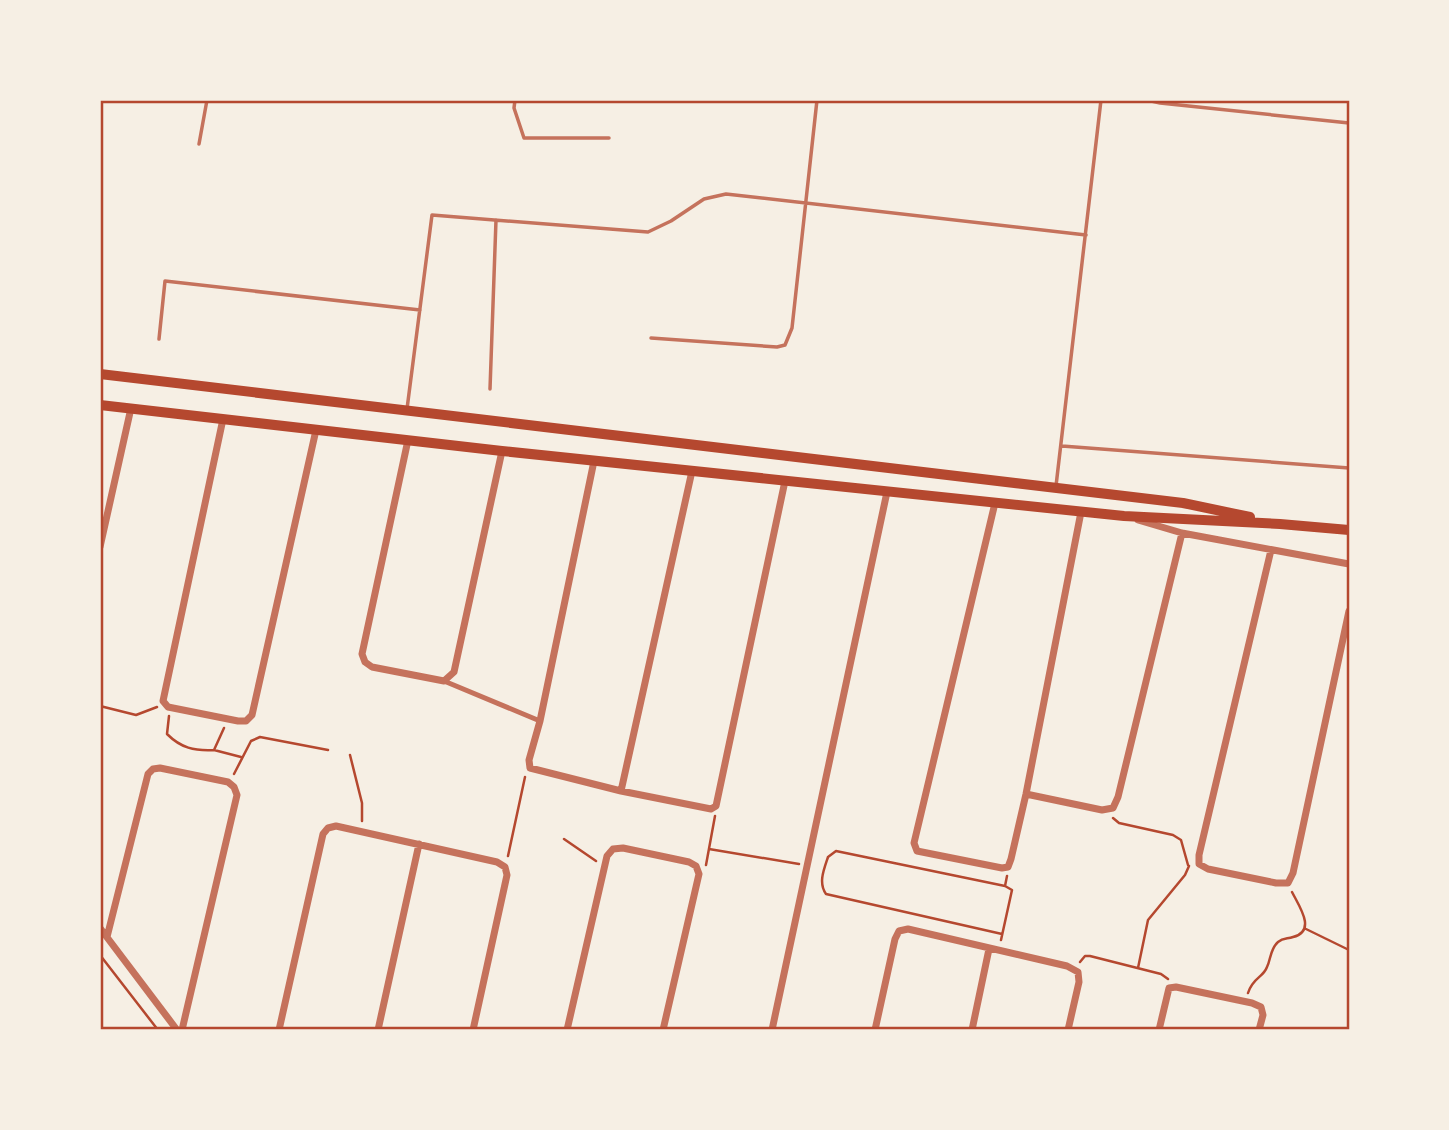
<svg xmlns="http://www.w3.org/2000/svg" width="1449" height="1130" font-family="Montserrat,sans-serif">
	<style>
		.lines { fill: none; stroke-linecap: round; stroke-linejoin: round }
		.path { stroke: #b5482f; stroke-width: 2.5 }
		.service { stroke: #c5725c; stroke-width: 3.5 }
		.pedestrian { stroke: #c5725c; stroke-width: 5 }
		.minor { stroke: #c5725c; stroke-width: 7 }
		.primary { stroke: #b5482f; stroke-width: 10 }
		.neatline { fill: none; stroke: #b5482f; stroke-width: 2.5 }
	</style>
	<rect width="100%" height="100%" fill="#f6efe4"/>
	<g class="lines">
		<!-- path -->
		<path class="path" d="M100,706L136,715L157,707
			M169,716L167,734C181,748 194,751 214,750
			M224,728L214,750L241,757
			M350,755L362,803V821
			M234,774L251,741L260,737L328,750
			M1113,818L1119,823L1173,835L1181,840L1188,865
			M564,839L596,861
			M709,849L799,864
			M508,856L525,777
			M706,865L715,816
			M1306,929L1349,950
			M1002,934L826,894C818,883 824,869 828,857L836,851L1005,886
			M1001,940L1012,890L1005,886L1007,876
			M100,955L158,1030
			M1080,962L1085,956H1090L1161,974L1168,979
			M1138,968L1148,920L1185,875L1189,866
			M1248,993C1253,977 1263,978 1267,967C1271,959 1270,949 1278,942C1283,938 1287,939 1293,937C1317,931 1299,906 1292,892
			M100,1028L101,1030"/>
		<!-- service -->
		<path class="service" d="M515,100L514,108L524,138H609
			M1147,100L1160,103L1349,123
			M199,144L207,100
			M651,338L777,347L785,345L792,328L817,100
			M159,339L165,281L420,310
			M490,389L496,220
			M407,409L432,215L648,232L671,221L704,199L726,194L1086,235
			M1062,446L1349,468
			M1056,486L1101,100"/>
		<!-- pedestrian -->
		<path class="pedestrian" d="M444,681L540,721"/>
		<!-- minor -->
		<path class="minor" d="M223,419L163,701L168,707L238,721H246L252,715L316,430
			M408,440L362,654L365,662L372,667L444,681L454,672L502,451
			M594,461L540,721L529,760L530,768L621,791L711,809L716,806L785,481
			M995,503L914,843L917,851L1002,868L1008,867L1011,859L1026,794L1081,512
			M1138,520L1182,533L1349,564
			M100,547L131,408
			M1271,550L1199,855V864L1208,869L1276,883H1288L1293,873L1349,611
			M621,791L692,471
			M1026,794L1102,810L1113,808L1118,797L1182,533
			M100,928L177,1030
			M107,937L148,774L153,769L160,768L228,782L234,787L237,795L182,1030
			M279,1030L323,834L328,828L336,826L497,862L505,867L507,875L473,1030
			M378,1030L419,844
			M567,1030L607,856L613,849L623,848L689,862L696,866L699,874L663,1030
			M772,1030L887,492
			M875,1030L895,939L899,931L908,929L1067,966L1078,972L1079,982L1068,1030
			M972,1030L989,949
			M1159,1030L1169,988L1176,987L1252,1003L1261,1007L1263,1015L1259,1030"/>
		<!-- primary -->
		<path class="primary" d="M100,374L1183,503L1250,517
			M100,405L502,451L1124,516L1280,524L1349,530"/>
	</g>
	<!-- border -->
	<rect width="1449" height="1130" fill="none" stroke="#f6efe4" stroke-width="203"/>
	<rect x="102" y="102" width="1246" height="926" class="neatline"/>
</svg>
